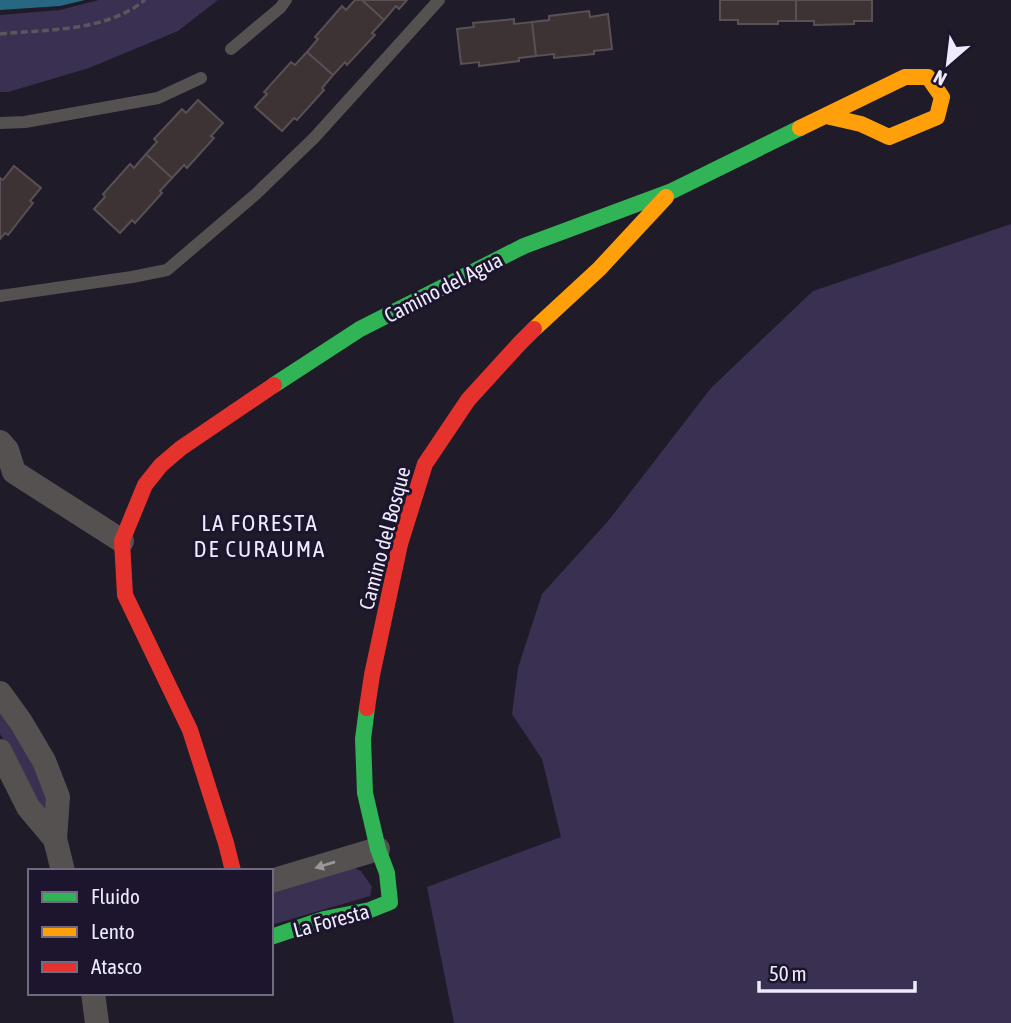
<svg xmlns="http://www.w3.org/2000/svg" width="1011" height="1023" font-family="'Asap Condensed',sans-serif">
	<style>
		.green { fill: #3a3152 }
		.water { fill: #276781 }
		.building { fill: #3d3334; stroke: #585053; stroke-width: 2 }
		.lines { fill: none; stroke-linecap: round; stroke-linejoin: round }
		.path { stroke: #5a565b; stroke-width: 3.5; stroke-dasharray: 7 3.5; stroke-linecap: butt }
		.lane { stroke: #555151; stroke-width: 12 }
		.street { stroke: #555151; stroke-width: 24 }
		.fast { stroke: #30b455; stroke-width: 16 }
		.slow { stroke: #ff9f0a; stroke-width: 16 }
		.jam { stroke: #e5322d; stroke-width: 16 }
		.oneway { fill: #9a969e }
		.labels { text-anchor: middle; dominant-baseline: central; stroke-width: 6; stroke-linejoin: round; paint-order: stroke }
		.street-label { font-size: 21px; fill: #eeebfc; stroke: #1d152e }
		.neighbourhood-label { font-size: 23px; letter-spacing: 2px; fill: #eeebfc; stroke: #1d152e }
	</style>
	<rect width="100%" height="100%" fill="#1f1b28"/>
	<!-- green -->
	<path class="green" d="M99,0H218L178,31L89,68L8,92H0V15L60,10Z
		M1011,224V1023H454L427,887L561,837L542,759L512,714L518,668L542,594L609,520L711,388L813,291Z
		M0,708L29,754L48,800L44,812L0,734Z
		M349,865L361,871L372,887L370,896L271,925V891Z"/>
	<!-- water -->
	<path class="water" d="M0,0H85L60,6L0,10Z"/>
	<!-- building -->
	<path class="building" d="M355,0H362L384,20L372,33L375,35L347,65L345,62L333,75L307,52L318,39L315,37L342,6L346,10Z
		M362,0H407L399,9L396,6L384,20Z
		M720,0H796V21H778V24H738V20H720Z
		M796,0H872V21H854V24L814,25V21H796Z
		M589,11L590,17L608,14L612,49L594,51V54L554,58V54L536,56L532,22L549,20V16Z
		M514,19V24L532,22L536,56L519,58V61L479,66V62L461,64L457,29L474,27L473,23Z
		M307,52L333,75L322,88L324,90L297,120L294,118L282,131L255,107L267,94L264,92L291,62L295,65Z
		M198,100L223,123L211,136L214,138L187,168L184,165L172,178L146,154L157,142L154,139L182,109L186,113Z
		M146,154L172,178L160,191L162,193L135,223L132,220L120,233L94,209L105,197L103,194L130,164L134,168Z
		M14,166L41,188L30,201L33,203L8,235L5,233L0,239V178L3,180Z"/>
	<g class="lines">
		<!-- path -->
		<path class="path" d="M0,34C49,29 105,32 145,0"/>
		<!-- lane -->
		<path class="lane" d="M231,49L280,8L286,0
			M0,123L25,122L158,98L201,78
			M0,296L132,277L167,270L256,194L314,138L439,0"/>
		<!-- street -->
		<path class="street" d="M0,442L7,450L14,472L122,541
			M0,693L21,722L44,761L58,797L55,839L63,871
			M0,751L28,807L55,839
			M271,881L378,849
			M93,993L97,1023"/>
		<!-- fast -->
		<path class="fast" d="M274,385L360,329L524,246L672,191L800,128
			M271,937L324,919L370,910L390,902L387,873L378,849L365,793L363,739L367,708"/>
		<!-- slow -->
		<path class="slow" d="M800,128L905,77H928L942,97L937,117L889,137L861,124L826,116
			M534,329L600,268L666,197"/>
		<!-- jam -->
		<path class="jam" d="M367,708L372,675L400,544L425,464L468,400L520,343L534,329
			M233,871L226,843L190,730L125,595L122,541L145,485L161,465L181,448L274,385"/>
	</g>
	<!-- one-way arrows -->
	<defs><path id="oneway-solid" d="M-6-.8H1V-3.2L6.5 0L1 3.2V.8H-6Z" transform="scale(1.75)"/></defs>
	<use class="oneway" href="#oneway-solid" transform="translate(325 865) rotate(163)"/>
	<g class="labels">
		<!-- street labels -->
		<g class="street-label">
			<text transform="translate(443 287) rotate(-27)">Camino del Agua</text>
			<text transform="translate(384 538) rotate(-75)">Camino del Bosque</text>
			<text transform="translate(331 920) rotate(-15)">La Foresta</text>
		</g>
		<!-- neighbourhood labels -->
		<g class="neighbourhood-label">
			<text x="260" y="523">LA FORESTA<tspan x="260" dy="26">DE CURAUMA</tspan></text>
		</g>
	</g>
	<!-- legend -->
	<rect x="28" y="869" width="245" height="126" fill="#1d152e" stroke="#716b80" stroke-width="2"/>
	<rect x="42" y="892" width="35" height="10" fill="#30b455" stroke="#716b80" stroke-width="2"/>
	<text x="91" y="904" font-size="21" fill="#eeebfc">Fluido</text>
	<rect x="42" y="927" width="35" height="10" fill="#ff9f0a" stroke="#716b80" stroke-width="2"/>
	<text x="91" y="939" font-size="21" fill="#eeebfc">Lento</text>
	<rect x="42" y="962" width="35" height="10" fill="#e5322d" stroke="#716b80" stroke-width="2"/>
	<text x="91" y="974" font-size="21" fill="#eeebfc">Atasco</text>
	<!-- north arrow -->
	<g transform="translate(948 63) rotate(208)" stroke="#1d152e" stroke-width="5" paint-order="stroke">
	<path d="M0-5L12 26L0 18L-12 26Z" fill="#eeebfc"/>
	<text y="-10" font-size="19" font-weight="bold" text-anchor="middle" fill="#eeebfc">N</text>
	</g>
	<!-- scale -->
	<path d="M759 981v10h156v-10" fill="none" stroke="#eeebfc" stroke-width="3.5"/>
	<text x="769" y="981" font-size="21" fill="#eeebfc" stroke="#1d152e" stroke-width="5" paint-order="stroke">50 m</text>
</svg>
